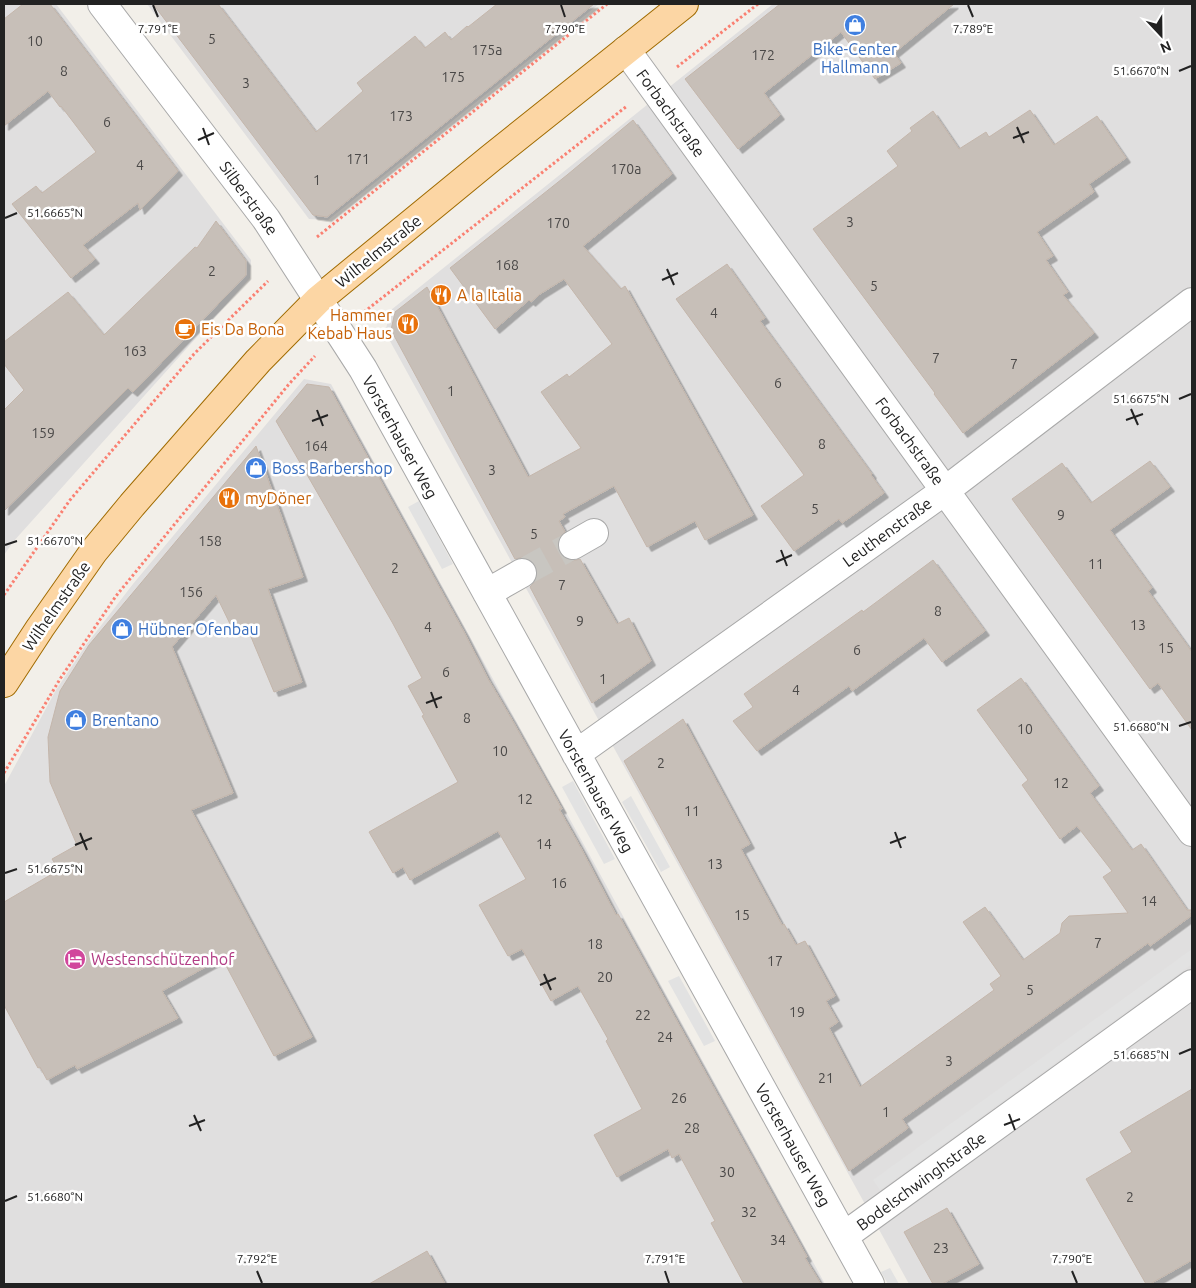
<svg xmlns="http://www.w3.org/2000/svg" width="1196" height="1288" font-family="Ubuntu,sans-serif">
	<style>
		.residential { fill: #e0dfdf }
		.parking { fill: #e2e2e2 }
		.building { fill: #c7bfb8; stroke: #c4b6ab; filter: url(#shadow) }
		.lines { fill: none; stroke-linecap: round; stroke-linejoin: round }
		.minor-tunnel { stroke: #c8c6c1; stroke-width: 28; stroke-dasharray: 28 14; stroke-linecap: butt }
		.minor-casing { stroke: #a9a9a9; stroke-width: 30 }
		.major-casing { stroke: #a06b00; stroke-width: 30 }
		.path { stroke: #fa8072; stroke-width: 3; stroke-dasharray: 2.5 2.5; stroke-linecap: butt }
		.minor { stroke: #fff; stroke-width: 28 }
		.major { stroke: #fcd6a4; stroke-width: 28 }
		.ticks { fill: none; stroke: #222; stroke-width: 2 }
		.labels { text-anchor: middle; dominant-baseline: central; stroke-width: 5; stroke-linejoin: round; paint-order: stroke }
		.number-label { font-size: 14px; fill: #4b4948 }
		.shop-label { font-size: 16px; fill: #366cbe; stroke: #fff; text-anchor: start }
		.street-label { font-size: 16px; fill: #222; stroke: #fff }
		.food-label { font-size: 16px; fill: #c56008; stroke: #fff; text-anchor: start }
		.hotel-label { font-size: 16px; fill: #b23c85; stroke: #fff; text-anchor: start }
		.ticks-label { font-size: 12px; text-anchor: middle; fill: #222; stroke: #fff; stroke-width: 5; stroke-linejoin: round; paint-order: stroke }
	</style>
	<defs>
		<filter id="shadow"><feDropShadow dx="4.5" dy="4.5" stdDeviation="0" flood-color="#0004"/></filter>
	</defs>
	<rect width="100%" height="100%" fill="#f2efe9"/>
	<!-- residential -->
	<path class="residential" d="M4,4H56L251,260L250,278L13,542L4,555Z
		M147,4H599L328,220L309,219Z
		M773,4H1192V1284H909L385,332L391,310Z
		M304,379L331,384L825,1284H4V786L56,690L86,645L133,584Z"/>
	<!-- parking -->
	<path class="parking" d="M419,501L453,564L442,569L408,507Z
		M573,781L615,859L604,864L562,787Z
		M631,796L670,867L661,872L622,802Z
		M1192,949V964L880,1190L873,1180Z
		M679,976L715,1041L704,1046L668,981Z
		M890,1268L899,1284H888L881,1272Z"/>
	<!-- building -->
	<path class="building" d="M23,4H50L178,171L140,210L138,203L83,245L95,259L71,278L12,204L36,186L42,193L96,152L61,106L60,107L48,91L4,126V19Z
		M153,4H218L316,132L363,91L357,83L415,36L425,48L445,32L451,40L467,26L468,27L497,4H594L327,217L313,215Z
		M780,4H954L894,53L901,63L875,79L841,32L764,93L780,115L738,149L685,79Z
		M1030,110L1054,145L1097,116L1126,158L1089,184L1094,192L1037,232L1053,256L1046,260L1068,292L1063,295L1094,333L963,433L934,394L935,393L813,229L898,166L887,151L912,131L910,128L933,111L959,149L986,132L989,137Z
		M633,120L672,174L583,246L621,289L625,286L753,515L705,540L695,521L647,547L614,486L563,514L565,517L559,521L565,532L560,537L557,544L560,553L566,559L572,561L580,559L617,624L629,618L651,661L592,703L530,587L536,580L538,574L536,566L529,559L523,557L515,559L391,330L395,312L427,287L528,477L581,448L541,392L567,374L569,377L612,344L564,279L540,294L531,302L529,300L495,329L450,268L567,175Z
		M216,221L246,261V275L133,392L128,388L4,511V410L24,390L4,364V342L68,292L104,335L195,247L197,248Z
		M727,264L765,318L760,321L872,474L871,475L884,493L842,523L839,519L794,551L761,506L804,475L676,299Z
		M307,384L329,387L464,632L487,677L511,718L562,809H559L582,850L616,915L618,914L807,1257L805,1258L821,1284H744L711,1223L715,1221L679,1154L672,1158L668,1149L617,1177L594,1135L642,1109L606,1041L608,1039L578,986L551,1001L522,949L508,956L479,905L526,879L498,831L410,880L403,867L393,873L369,832L458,782L422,716L424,715L408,686L422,678L392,622L276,421Z
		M256,446L303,577L268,589L302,682L274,692L246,625L233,630L216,595L172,647L233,793L191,810L312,1037L274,1056L222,958L162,991L178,1018L77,1069L75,1065L47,1080L40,1067L38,1068L4,1005V902L59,870L52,859L77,845L50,782L48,737L60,691L89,645Z
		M1150,461L1170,487L1110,530L1152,588L1148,591L1192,652V730L1158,683L1150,689L1012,499L1062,463L1091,503Z
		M933,560L985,631L942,662L924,638L852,691L849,686L757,751L733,721L753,707L744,694L862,610L863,612Z
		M1021,678L1099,786L1090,793L1132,850L1141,844L1187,910H1192V912L1190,914L1191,916L1150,946L1148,943L1113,968L902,1119L908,1128L849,1171L624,761L683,719L750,844L741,849L756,877L782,925L784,924L796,945L805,941L835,996L826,1001L838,1022L829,1028L860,1087L994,990L990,984L1001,976L963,922L985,907L1023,960L1060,933L1062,923L1069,916L1128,913L1103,877L1112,871L1077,826L1060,839L1022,785L1028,780L977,710Z
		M1192,1089V1260L1150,1284H1146L1086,1179L1132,1152L1120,1132Z
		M947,1208L979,1264L942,1284H933L904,1232Z
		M427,1251L445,1284H369Z"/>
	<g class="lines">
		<!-- minor-tunnel -->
		<path class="minor-tunnel" d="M522,573L573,545"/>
		<!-- minor casing -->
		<g class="minor-casing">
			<path id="minor" d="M102,4L266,219L363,369L870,1284
				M626,50L1192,832
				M573,545L594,533
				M487,593L522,573
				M576,754L946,490L1192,302
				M844,1236L1192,984"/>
		</g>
		<!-- major casing -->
		<g class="major-casing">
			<path id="major" d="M4,683L40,628L94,551L132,505L258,361L318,300L491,158L684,4"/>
		</g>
		<!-- path -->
		<path class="path" d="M677,67L758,4
			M317,237L607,4
			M364,312L627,106
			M4,595L70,500L194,354L268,281
			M4,773L60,679L116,596L289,384L315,356"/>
		<!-- minor -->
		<use href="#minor" class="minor"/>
		<!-- major -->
		<use href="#major" class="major"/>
	</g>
	<!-- ticks -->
	<path class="ticks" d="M153,5L158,17M561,5L565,17M968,5L973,17M1179,71L1191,66M1017,127L1024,143M203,128L209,145M1013,138L1029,132M198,140L214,133M5,218L17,213M667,269L674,285M662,280L678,273M1179,399L1191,394M1131,409L1138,425M317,410L323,426M1126,420L1143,414M312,421L328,415M5,545L17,541M781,550L787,566M776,562L792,555M431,692L437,708M426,703L442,697M1179,726L1191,722M895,832L901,848M80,833L87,850M890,843L906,837M75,845L92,838M5,873L17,869M544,974L551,990M540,985L556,978M1179,1054L1191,1049M1009,1114L1015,1130M194,1115L201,1131M1004,1125L1020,1119M189,1126L205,1120M5,1201L17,1196M257,1271L262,1283M665,1271L669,1283M1072,1271L1077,1283"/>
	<!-- icons -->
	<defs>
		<g id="shop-disc" transform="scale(1.125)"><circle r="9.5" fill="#3f7fe0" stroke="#fff"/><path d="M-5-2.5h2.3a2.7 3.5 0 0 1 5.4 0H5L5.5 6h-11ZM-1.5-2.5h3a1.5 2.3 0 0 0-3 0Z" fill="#fff"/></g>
		<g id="restaurant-disc" transform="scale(1.125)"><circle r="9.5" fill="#e8710a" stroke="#fff"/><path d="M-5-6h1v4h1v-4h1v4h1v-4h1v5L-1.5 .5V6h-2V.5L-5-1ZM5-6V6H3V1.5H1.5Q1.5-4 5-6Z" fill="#fff"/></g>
		<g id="cafe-disc" transform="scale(1.125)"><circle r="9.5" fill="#e8710a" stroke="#fff"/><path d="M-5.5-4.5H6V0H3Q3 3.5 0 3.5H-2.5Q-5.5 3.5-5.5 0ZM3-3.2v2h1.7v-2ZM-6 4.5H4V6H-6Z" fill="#fff"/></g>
		<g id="hotel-disc" transform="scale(1.125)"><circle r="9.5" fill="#d1479c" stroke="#fff"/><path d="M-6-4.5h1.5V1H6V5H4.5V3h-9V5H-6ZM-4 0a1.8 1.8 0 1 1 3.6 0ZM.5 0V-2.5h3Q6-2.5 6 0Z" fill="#fff"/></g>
	</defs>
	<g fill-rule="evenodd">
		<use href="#shop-disc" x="855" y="25"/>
		<use href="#restaurant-disc" x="441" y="295"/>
		<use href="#restaurant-disc" x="408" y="324"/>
		<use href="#cafe-disc" x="185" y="329"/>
		<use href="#shop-disc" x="256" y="468"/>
		<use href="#restaurant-disc" x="229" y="498"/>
		<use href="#shop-disc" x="122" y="629"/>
		<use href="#shop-disc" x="76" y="720"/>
		<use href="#hotel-disc" x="75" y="959"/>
	</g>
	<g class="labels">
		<!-- number labels -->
		<g class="number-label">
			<text x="212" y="39">5</text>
			<text x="35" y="41">10</text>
			<text x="487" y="50">175a</text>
			<text x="763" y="55">172</text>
			<text x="64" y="71">8</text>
			<text x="453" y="77">175</text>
			<text x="246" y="83">3</text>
			<text x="401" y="116">173</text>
			<text x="107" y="122">6</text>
			<text x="358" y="159">171</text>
			<text x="140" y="165">4</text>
			<text x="626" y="169">170a</text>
			<text x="317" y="180">1</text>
			<text x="850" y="222">3</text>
			<text x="558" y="223">170</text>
			<text x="507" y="265">168</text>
			<text x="212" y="271">2</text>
			<text x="874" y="286">5</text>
			<text x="714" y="313">4</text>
			<text x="135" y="351">163</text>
			<text x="936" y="358">7</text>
			<text x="1014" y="364">7</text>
			<text x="778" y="383">6</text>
			<text x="451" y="391">1</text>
			<text x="43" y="433">159</text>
			<text x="822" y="444">8</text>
			<text x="316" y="446">164</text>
			<text x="492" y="470">3</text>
			<text x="815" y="509">5</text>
			<text x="1061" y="515">9</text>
			<text x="534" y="534">5</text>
			<text x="210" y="541">158</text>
			<text x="1096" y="564">11</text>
			<text x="395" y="568">2</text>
			<text x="562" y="585">7</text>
			<text x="191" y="592">156</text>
			<text x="938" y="611">8</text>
			<text x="580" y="621">9</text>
			<text x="1138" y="625">13</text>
			<text x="428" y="627">4</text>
			<text x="1166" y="648">15</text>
			<text x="857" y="650">6</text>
			<text x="446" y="672">6</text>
			<text x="603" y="679">1</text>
			<text x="796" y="690">4</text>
			<text x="467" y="718">8</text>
			<text x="1025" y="729">10</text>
			<text x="500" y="751">10</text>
			<text x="661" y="763">2</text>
			<text x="1061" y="783">12</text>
			<text x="525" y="799">12</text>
			<text x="692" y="811">11</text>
			<text x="544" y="844">14</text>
			<text x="715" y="864">13</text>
			<text x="559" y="883">16</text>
			<text x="1149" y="901">14</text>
			<text x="742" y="915">15</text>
			<text x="1098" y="943">7</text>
			<text x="595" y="944">18</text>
			<text x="775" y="961">17</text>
			<text x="605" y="977">20</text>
			<text x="1030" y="990">5</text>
			<text x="797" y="1012">19</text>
			<text x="643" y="1015">22</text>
			<text x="665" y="1037">24</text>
			<text x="949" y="1061">3</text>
			<text x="826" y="1078">21</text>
			<text x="679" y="1098">26</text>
			<text x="886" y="1112">1</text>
			<text x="692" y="1128">28</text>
			<text x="727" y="1172">30</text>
			<text x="1130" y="1197">2</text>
			<text x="749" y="1212">32</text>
			<text x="778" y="1240">34</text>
			<text x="941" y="1248">23</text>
		</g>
		<!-- shop labels -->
		<g class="shop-label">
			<text x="855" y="49" text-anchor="middle">Bike-Center<tspan x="855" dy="18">Hallmann</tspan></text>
			<text x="272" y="468">Boss Barbershop</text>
			<text x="138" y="629">Hübner Ofenbau</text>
			<text x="92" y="720">Brentano</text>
		</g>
		<!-- street labels -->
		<g class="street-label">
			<text transform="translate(671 113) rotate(54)">Forbachstraße</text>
			<text transform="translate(249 198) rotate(54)">Silberstraße</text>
			<text transform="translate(378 251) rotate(-39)">Wilhelmstraße</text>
			<text transform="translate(400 437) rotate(61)">Vorsterhauser Weg</text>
			<text transform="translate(910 441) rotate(54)">Forbachstraße</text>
			<text transform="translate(887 532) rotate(-36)">Leuthenstraße</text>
			<text transform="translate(56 606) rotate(-55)">Wilhelmstraße</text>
			<text transform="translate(596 791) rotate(61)">Vorsterhauser Weg</text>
			<text transform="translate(793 1145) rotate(61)">Vorsterhauser Weg</text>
			<text transform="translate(921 1181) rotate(-36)">Bodelschwinghstraße</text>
		</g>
		<!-- food labels -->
		<g class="food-label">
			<text x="457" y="295">A la Italia</text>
			<text x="392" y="315" text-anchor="end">Hammer<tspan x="392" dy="18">Kebab Haus</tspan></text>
			<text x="201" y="329">Eis Da Bona</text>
			<text x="245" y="498">myDöner</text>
		</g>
		<!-- hotel labels -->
		<g class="hotel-label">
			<text x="91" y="959">Westenschützenhof</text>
		</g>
	</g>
	<g class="ticks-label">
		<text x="565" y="33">7.790°E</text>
		<text x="973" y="33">7.789°E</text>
		<text x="158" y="33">7.791°E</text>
		<text x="1141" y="75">51.6670°N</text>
		<text x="55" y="217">51.6665°N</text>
		<text x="1141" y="403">51.6675°N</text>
		<text x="55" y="545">51.6670°N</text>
		<text x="1141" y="731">51.6680°N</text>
		<text x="55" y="873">51.6675°N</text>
		<text x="1141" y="1059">51.6685°N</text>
		<text x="55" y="1201">51.6680°N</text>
		<text x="257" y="1263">7.792°E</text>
		<text x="665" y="1263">7.791°E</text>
		<text x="1072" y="1263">7.790°E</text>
	</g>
	<!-- border -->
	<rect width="1196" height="1288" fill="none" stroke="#222222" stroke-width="10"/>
	<!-- north arrow -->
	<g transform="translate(1161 35) rotate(158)" stroke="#ffffff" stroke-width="4" paint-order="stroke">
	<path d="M0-4L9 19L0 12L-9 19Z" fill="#222222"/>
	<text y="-8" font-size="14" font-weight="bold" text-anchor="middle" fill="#222222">N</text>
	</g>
</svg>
